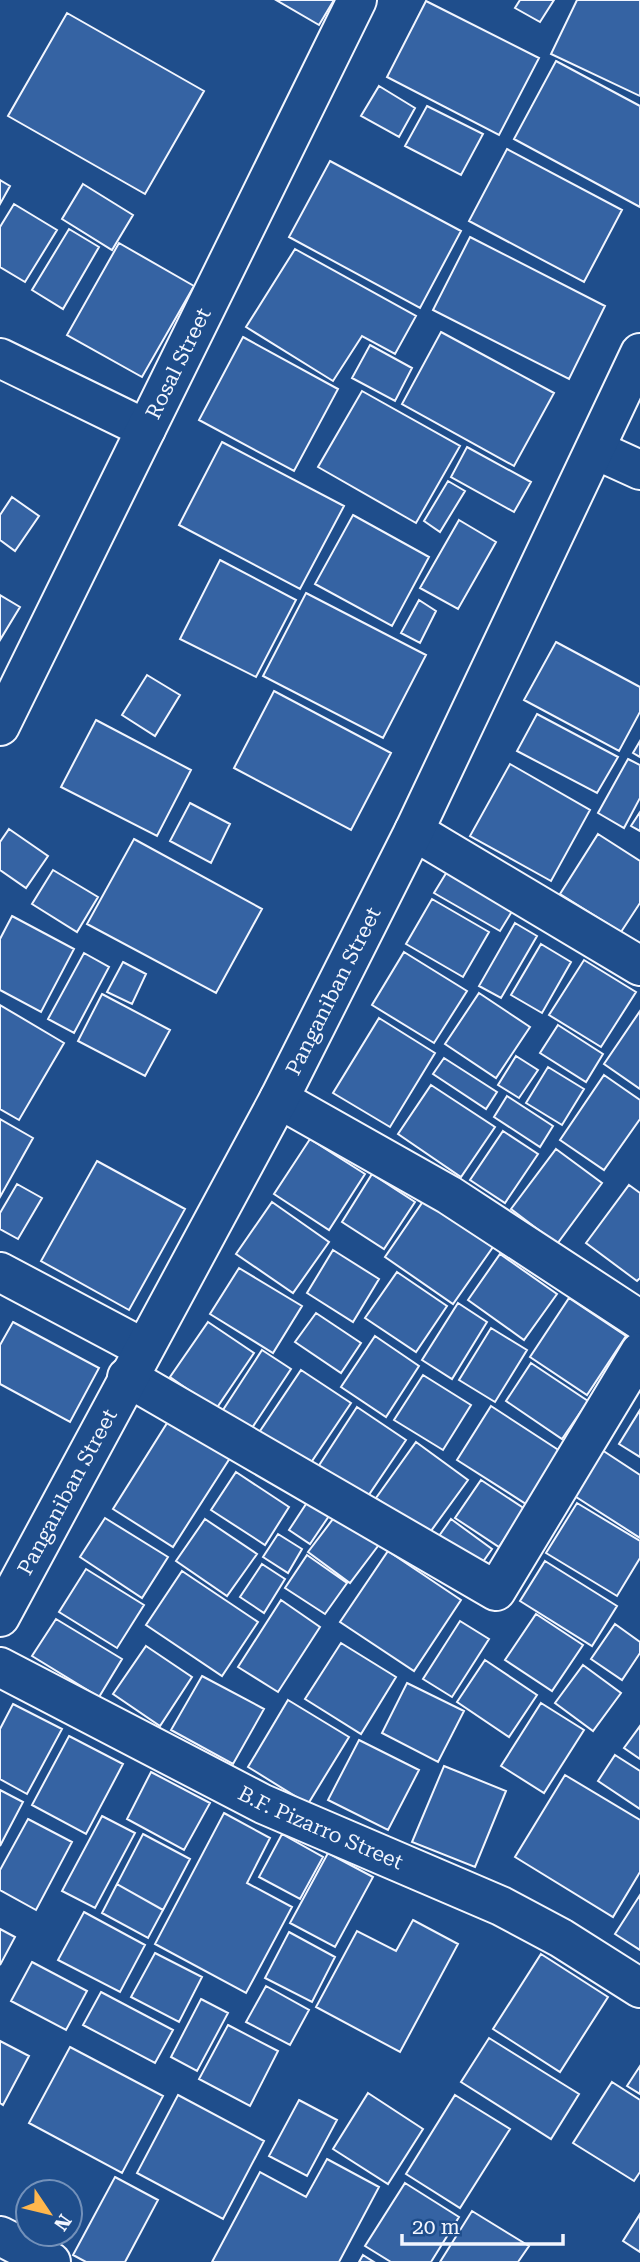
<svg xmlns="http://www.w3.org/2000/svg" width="640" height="2262" font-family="'Roboto Serif',serif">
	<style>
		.building { fill: #3563a3; stroke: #f2f6ff; stroke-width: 2 }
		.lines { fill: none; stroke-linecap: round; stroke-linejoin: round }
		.minor-casing { stroke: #f2f6ff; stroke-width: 42 }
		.minor { stroke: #1f4e8c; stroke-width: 38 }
		.labels { text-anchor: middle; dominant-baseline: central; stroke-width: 5; stroke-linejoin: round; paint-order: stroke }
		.street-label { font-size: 21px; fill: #f2f6ff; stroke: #1f4e8c }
	</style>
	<rect width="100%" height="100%" fill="#1f4e8c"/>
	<!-- building -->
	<path class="building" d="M276,0H334L319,25Z
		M520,0H554L540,22L515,8Z
		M577,0H640V96L551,54Z
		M426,1L539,58L499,135L387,77Z
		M67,13L204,91L145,194L8,116Z
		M556,61L640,106V207L514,139Z
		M379,86L415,108L399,137L361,116Z
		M427,106L483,134L461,175L405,146Z
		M507,149L622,210L584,282L469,221Z
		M330,161L461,231L420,308L289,237Z
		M0,180L10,186L0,204Z
		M83,184L133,215L112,250L62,219Z
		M14,204L57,230L25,282L0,267V227Z
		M69,229L99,247L63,309L32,290Z
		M470,237L605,306L569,379L433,310Z
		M119,243L194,286L142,377L67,335Z
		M295,249L416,316L395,354L362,336L333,381L246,327Z
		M441,332L554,393L514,466L402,404Z
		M243,337L338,389L294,471L199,420Z
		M370,345L412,368L395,401L352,378Z
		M362,391L460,446L416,523L318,467Z
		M222,442L344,506L300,589L179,525Z
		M467,447L531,482L514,512L451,477Z
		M448,481L465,491L440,532L424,521Z
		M12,497L39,516L15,551L0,540V515Z
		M353,515L429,557L392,626L315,584Z
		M459,520L496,542L458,609L420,588Z
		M220,560L296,600L256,677L180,639Z
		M306,593L426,655L383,738L263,676Z
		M0,595L20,607L0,640Z
		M419,600L436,611L420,643L401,633Z
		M556,642L640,687V712L619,751L524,700Z
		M147,675L180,695L155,736L122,715Z
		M274,691L391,753L351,830L234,768Z
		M537,714L618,757L597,793L517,751Z
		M96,720L191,770L157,836L61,787Z
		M640,741V757L633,753Z
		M628,759L640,765V798L624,828L598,813Z
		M510,764L590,810L551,881L470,836Z
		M190,803L230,824L211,863L170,841Z
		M640,812V831L631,826Z
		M9,829L48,856L26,888L0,870V842Z
		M598,834L640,861V903L621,932L560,894Z
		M134,839L262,909L216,993L87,924Z
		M53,870L98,897L77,932L32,904Z
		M448,870L514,908L500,931L434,893Z
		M432,899L489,932L463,977L406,944Z
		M12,916L74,949L41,1012L0,990V939Z
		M515,923L537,936L501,998L479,986Z
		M541,944L571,962L542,1013L511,995Z
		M404,952L467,991L434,1043L372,1005Z
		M84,953L109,967L74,1033L48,1019Z
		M584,960L636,992L601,1047L549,1015Z
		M123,962L146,974L132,1004L107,992Z
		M479,993L530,1027L496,1078L445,1044Z
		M102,994L170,1030L145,1076L78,1041Z
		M0,1005L64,1043L19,1120L0,1109Z
		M640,1011V1089L604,1064Z
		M379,1018L435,1053L390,1127L333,1093Z
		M558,1025L603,1054L586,1082L540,1053Z
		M516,1056L538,1070L519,1098L498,1085Z
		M444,1058L497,1092L486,1109L433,1074Z
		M548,1067L584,1089L562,1125L526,1103Z
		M604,1075L640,1100V1119L604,1170L560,1140Z
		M431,1085L495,1127L461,1177L398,1134Z
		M507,1096L553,1126L540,1147L494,1117Z
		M0,1119L33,1138L0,1197Z
		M503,1131L538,1154L505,1203L470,1180Z
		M310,1139L365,1174L329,1230L274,1194Z
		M556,1149L602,1183L557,1244L511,1209Z
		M97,1161L185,1209L129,1310L41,1261Z
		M372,1174L415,1202L384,1249L342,1222Z
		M17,1184L42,1198L18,1239L0,1229V1213Z
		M629,1185L640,1193V1278L637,1281L586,1243Z
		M424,1200L493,1247L453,1304L385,1257Z
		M272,1202L329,1242L293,1293L236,1254Z
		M333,1250L379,1279L353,1322L307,1293Z
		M500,1254L557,1294L524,1340L468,1300Z
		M239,1268L302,1306L273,1353L210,1314Z
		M397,1272L447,1306L416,1352L365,1318Z
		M569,1298L626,1336L587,1395L530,1357Z
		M458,1303L487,1322L452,1379L422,1360Z
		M316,1313L361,1343L341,1373L295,1342Z
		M13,1322L99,1368L70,1422L0,1384V1345Z
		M208,1322L254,1353L216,1409L170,1377Z
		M491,1328L527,1350L495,1402L459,1380Z
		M375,1336L419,1366L386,1417L341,1387Z
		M262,1350L291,1369L250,1431L221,1413Z
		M531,1363L588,1401L562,1439L506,1401Z
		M301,1370L351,1403L308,1467L258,1434Z
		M423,1375L471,1405L443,1450L394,1420Z
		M491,1406L560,1451L526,1504L457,1460Z
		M357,1407L406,1440L364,1502L316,1470Z
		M640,1410V1457L619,1444Z
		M169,1420L230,1458L173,1547L113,1509Z
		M416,1442L468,1480L428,1535L376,1498Z
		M602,1450L640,1475V1538L573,1495Z
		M236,1472L289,1507L265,1545L211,1510Z
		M481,1480L525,1509L499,1547L455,1518Z
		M310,1498L331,1513L310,1544L289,1530Z
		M577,1503L640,1541V1558L617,1596L546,1553Z
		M339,1511L381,1542L350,1583L308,1552Z
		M105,1518L168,1557L142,1598L80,1557Z
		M205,1519L257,1554L227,1596L176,1561Z
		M451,1519L492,1549L475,1573L434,1543Z
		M278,1534L302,1549L288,1573L263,1557Z
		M388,1551L461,1600L414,1671L340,1622Z
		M307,1555L347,1583L325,1614L285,1588Z
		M545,1561L617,1606L592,1646L520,1601Z
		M262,1564L285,1579L264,1613L240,1597Z
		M86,1569L144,1605L117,1648L59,1612Z
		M182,1571L258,1622L222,1676L146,1625Z
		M281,1600L320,1627L278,1692L238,1667Z
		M536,1614L583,1645L552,1691L505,1660Z
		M56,1619L122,1659L99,1697L32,1656Z
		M460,1621L489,1639L452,1697L423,1679Z
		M615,1624L640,1642V1653L622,1680L591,1659Z
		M341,1643L396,1677L361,1734L305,1699Z
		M146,1646L192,1677L160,1726L113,1694Z
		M485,1660L537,1695L509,1737L457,1702Z
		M583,1665L621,1693L593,1731L555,1703Z
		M202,1676L264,1709L233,1764L171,1730Z
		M407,1683L464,1711L438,1762L382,1733Z
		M288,1700L349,1737L308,1804L248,1767Z
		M541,1703L584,1730L544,1793L501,1766Z
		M13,1704L62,1729L27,1794L0,1779V1729Z
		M640,1726V1759L624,1748Z
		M69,1736L123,1764L86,1834L32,1805Z
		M359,1740L419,1770L388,1830L328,1800Z
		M615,1755L640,1771V1809L598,1781Z
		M444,1766L506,1791L475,1867L412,1842Z
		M151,1772L210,1803L184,1850L127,1819Z
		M565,1775L640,1820V1872L613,1917L515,1857Z
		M0,1790L23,1802L0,1846Z
		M224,1813L270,1838L247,1883L292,1907L246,1993L155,1944Z
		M102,1816L135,1833L95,1908L62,1891Z
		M28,1819L72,1842L36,1910L0,1890V1870Z
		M143,1834L190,1859L163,1910L117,1884Z
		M282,1834L323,1857L300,1899L259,1877Z
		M328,1853L373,1877L335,1947L290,1923Z
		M117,1884L163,1910L148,1938L102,1913Z
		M640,1895V1950L615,1934Z
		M84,1912L145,1945L120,1992L58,1960Z
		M413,1920L458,1944L400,2052L316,2007L357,1931L396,1951Z
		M0,1929L15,1937L0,1965Z
		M289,1932L335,1957L312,2002L265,1978Z
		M155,1953L202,1977L179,2022L131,1997Z
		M541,1954L608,1997L560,2072L493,2029Z
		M32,1962L87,1991L66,2030L11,2001Z
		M266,1986L309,2010L290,2045L246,2022Z
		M101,1992L173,2030L155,2063L83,2025Z
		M201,1999L228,2013L197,2071L171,2057Z
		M228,2025L278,2051L250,2106L199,2079Z
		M489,2038L579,2094L551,2139L461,2082Z
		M0,2041L29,2056L3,2105L0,2103Z
		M70,2047L163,2096L122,2173L29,2123Z
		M640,2066V2094L627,2086Z
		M612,2082L640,2100V2172L634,2181L573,2143Z
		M368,2093L423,2129L388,2184L333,2149Z
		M178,2095L264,2141L223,2219L137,2173Z
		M455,2095L510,2129L460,2208L406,2174Z
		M299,2100L337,2120L307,2176L269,2156Z
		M327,2159L379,2187L339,2262H212L260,2172L306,2197Z
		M115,2177L158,2200L125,2262H86L73,2255Z
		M405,2183L459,2217L431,2262H391L365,2246Z
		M472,2211L529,2246L518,2262H440Z
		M640,2214V2252L623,2241Z
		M363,2255L374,2262H359Z"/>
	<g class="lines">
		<!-- minor casing -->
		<g class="minor-casing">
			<g id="minor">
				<path d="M0,358L146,429"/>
				<path d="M596,450L640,470"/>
				<path id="s1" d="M0,726L357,0"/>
				<path d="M414,831L640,966"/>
				<path d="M279,1099L449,1195L640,1320"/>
				<path d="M0,1272L143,1348"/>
				<path d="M127,1377L496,1591L640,1352"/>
				<path id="s2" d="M0,1617L279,1099L414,831L640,353"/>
				<path id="s3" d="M0,1667L263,1804L501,1906L561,1938L640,1988"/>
				<path d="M0,2236L51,2262"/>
			</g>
		</g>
		<!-- minor -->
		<use href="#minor" class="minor"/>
	</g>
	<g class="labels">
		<!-- street labels -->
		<g class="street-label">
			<text stroke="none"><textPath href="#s1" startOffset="404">Rosal Street</textPath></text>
			<text stroke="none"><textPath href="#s2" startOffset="709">Panganiban Street</textPath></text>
			<text stroke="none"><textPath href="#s2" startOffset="142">Panganiban Street</textPath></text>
			<text stroke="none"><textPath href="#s3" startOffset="359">B.F. Pizarro Street</textPath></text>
		</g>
	</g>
	<!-- north arrow -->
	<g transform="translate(49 2213) rotate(125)"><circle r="33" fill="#1f4e8c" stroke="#7391ba" stroke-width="2"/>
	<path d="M0-5L12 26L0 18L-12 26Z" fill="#ffb74d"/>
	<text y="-10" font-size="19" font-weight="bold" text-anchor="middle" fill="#f2f6ff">N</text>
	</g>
	<!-- scale -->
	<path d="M402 2234v10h161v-10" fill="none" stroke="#f2f6ff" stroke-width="3.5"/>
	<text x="412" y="2234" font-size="21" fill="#f2f6ff" stroke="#1f4e8c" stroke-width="5" paint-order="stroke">20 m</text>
</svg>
